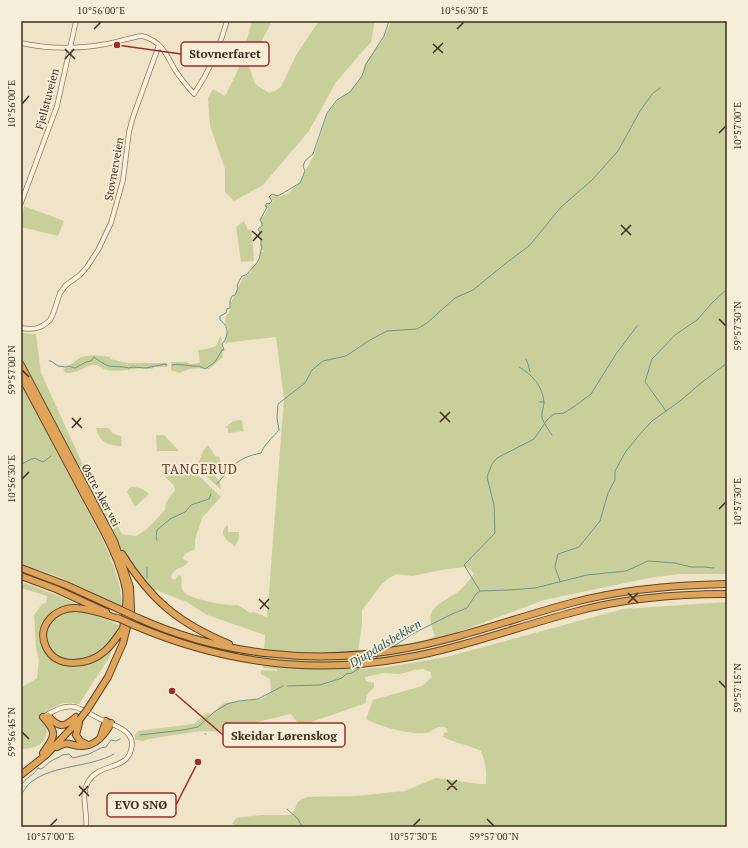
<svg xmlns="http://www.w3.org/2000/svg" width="748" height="848" font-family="'PT Serif',serif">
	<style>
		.green { fill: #c9cf9b; fill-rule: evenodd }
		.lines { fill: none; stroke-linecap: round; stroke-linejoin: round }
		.stream { stroke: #6f938a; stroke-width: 1 }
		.minor-casing { stroke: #8d765c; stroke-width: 5.5 }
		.highway-casing { stroke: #5b4430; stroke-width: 8 }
		.minor { stroke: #faf1dc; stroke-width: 4 }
		.highway { stroke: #e0a458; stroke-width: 6 }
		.highway-bridge-casing { stroke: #5b4430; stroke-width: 8; stroke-linecap: butt }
		.highway-bridge { stroke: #e0a458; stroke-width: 6 }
		.ticks { fill: none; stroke: #3d2e20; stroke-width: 1.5 }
		.labels { text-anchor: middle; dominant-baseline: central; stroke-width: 3.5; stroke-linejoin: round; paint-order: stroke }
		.street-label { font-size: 11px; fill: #3d2e20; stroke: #f7eed8 }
		.water-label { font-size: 12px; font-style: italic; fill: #2f5d5a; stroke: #f7eed8 }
		.quarter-label { font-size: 13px; letter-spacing: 1px; fill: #6b2e1e; stroke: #f7eed8 }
		.leader { fill: none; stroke: #9e2a2b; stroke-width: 1.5 }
		.callout-dot { fill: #9e2a2b; stroke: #f7eed8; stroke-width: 1.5 }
		.callout { fill: #f7eed8; stroke: #9e2a2b; stroke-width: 1.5 }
		.callout-label { font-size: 12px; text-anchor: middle; font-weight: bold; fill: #3d2e20 }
		.neatline { fill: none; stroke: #3d2e20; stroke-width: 1.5 }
		.ticks-label { font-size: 10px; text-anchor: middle; fill: #3d2e20 }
	</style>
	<rect width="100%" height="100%" fill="#f0e4c8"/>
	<!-- green -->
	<path class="green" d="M252,21H272L249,66L255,84L269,93L275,91L281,87L296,55L319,21H375L371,42L336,82L309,131L263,185L234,201L225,192V169L210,126L208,98L213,89L225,96L238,70Z
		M391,21H727V574H678L649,578L544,600L359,669L387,667L446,657L623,609L727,602V827H237L232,824L236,818L261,815H290C300,807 292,801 308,797L355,796L405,791L436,778L481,784H486C487,772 485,761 481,751C469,745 455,743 443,737L444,733L448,732L445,727C437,725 432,732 425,733C411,735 377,726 366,719L373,700L422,686L432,677L430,672L423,669L415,670L400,674L384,673L365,677L366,681L374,683V687C370,691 365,696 366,703L300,726L291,714L261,721L236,732L200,731L149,739L144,741L135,740V735L138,731L193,724L207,713L211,714L224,703L262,699L271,692L270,679L261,674V670L277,671V669L263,668L265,635L207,615L187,602L156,590L152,591L125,556L117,542L21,360V333L36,334L41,373L83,465L87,480L106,513L113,516L122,534L136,536L146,530L165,510L166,503L175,490L174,486L165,476H161L163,470L191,471L199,476L221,497L202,518L195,539V549L185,554L183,558L185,560L188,561C185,570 175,564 171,578L175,580L178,575L181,576C183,581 180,586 183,591C188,599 229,607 238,605L250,613L253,612L267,617L284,399L276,337L224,343L228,329L225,324L226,315L229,313L231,306L230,304L244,276H246L249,272L251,273V269L257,264L261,252H263L264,251L261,250L262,246L260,245L261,239L258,237L260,232L259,228L262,226L260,218L264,216L268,208L265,206L267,203L270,204L273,201L270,197L273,195L279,197L287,194L299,183L314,155L328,112L338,100L349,92L362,76L365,64L385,36ZM466,567L472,571L474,574C469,580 465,586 459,591C439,606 422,606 435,636C422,643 406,644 392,645C380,647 370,651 358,652L362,623V610L381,585L389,578L397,574L413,576L441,570Z
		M24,206L64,221L58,236L21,227Z
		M244,221L248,230L252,231L254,261L241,262L236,227Z
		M221,335L223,357L209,369C199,368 189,367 180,373L171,370V362H187L190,364L200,363L198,350L207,349L216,346Z
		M93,355L110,357V359L128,363H167V367H154L152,369H147C136,367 120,373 107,370C101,369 99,364 92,365C83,367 77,374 66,373L63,370L81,357Z
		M21,384L102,538L114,567L120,587L122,606L57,576L21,564Z
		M242,420L243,430L245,431L228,433V428H225L233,421Z
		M96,428H109L112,433L121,436L122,446C108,446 99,442 96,428Z
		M156,435H164L179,451H157Z
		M208,445L215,456L219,457L221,466L213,472L220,483L221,490L197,467L203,451Z
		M130,487C138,487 143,488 149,494L135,507L127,492Z
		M227,525H228V532H239V538L235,547C228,540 217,535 227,525Z
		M21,582C56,593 88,609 120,626L109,658L79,704C64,701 59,704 46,712C48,735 49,748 21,749V688L37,678L39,660L36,648L34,615L42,604L46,603L47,596L21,588Z"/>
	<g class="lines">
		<!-- stream -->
		<path class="stream" d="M526,359L528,364L530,372
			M49,361H51L58,366L66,367L68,366L75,368L86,362L91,361L94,357C98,360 103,364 109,366C116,367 122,366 129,368L132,367L146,368L165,364L167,365
			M172,365C181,363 190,367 199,366L205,369L215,362L222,350H224L222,344C229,336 229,326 220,320V316L226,313L227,309L230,308V301L232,296L235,295L238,288L237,285L242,276L246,275L256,264L259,259L262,246H261V239L258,237L260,233L258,229L262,226V223L260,220L267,207L265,206L267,203L269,204L272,201L269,197L272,194L278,196L300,183L305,171L303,166L305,161L313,154L327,113L337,100L350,92L362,76L366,64L384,36L389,21
			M519,367C532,374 543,387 544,402C544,407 541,413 542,418C544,424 549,430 552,435
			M539,402H544
			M666,411L645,382L652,359L675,335L697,320L713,302L727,289
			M21,464L34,458L43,462L51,456
			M217,484C232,466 237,458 261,453C264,445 273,437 279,430L277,418L278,404L305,383L312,370L323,361L346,356L370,340L387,331L417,329L427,323L455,298L473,290L505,264L530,245L561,207L592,180L618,151L640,111L653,93L660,88
			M157,540L156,538L157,530L170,519L185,512L191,505L209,499L211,494
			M147,578V567
			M560,581L555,567L558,554L579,547L600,521L608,493L615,480V471L626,451L641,433L652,421L680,401L701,383L727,363
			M480,591L464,565L495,533L494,505L487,477L492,464L497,458L534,439L547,420L554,414L564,413L575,406L591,394L616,354L637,326
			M481,591L509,590L535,588L587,575L626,571L648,561L675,563L691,567H704L714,568
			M391,648L414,633L452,614L467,608L476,594L480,591
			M373,660L380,655
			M287,686L320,685L342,678L346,674L352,673L363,666
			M205,734H206
			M140,735L183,730L198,727L214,712L227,704L239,701L258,699L283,686
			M21,786C25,777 35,775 38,768L41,769C46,767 48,762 53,760C56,758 59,758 62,755L69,754L73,758L89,754L101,748L106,747L111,740L116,741L120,739
			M21,794C25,790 27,785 31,782C55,764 89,768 114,754
			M287,809L298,819L302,827"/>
		<!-- minor casing -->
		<g class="minor-casing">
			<path id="minor" d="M21,43C48,49 79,49 106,44C113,43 137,36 142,36C147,37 154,41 158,44C166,51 170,61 175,70C181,79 187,86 194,94C209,72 220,46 227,21
				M21,203L57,106L76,21
				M21,328C33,330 41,329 50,320L53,314L60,293L66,285L80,275L87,267L98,250L111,223L123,180L129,132L133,117L159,45
				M45,716C55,710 64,705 75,707C84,710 92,715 100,719C114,725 137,731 131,750C130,755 126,760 122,762C110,769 96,768 88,782C80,796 88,812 86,827"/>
		</g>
		<!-- highway casing -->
		<g class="highway-casing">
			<path id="highway" d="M21,365L114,541L130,587L131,611L123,643L108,677L87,710
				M21,376C43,418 65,459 87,500C102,528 120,558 126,590C128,605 124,620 122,635
				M122,554C151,600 178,623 229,644
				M21,568L66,585L121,610
				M21,576L56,589L106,612
				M117,618C103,614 89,608 75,608C55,608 36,626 46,647C57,670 89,665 105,651C112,645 117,637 122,630
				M138,618C220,655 314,665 402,649C459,639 515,618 571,603C622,589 674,585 727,584
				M136,626C221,662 312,675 404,658C461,648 517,627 574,612C624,598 675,594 727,594
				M48,716C60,729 64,727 76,717
				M79,723L76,735L80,741L86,744
				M101,736L106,721
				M57,747C69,740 70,746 82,746C95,746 105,735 111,723
				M43,753C55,736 58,733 43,717
				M21,775L46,755L80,719"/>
		</g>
		<!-- minor -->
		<use href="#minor" class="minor"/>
		<!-- highway -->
		<use href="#highway" class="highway"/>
		<!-- highway-bridge casing -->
		<g class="highway-bridge-casing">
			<path id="highway-bridge" d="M121,610L138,618
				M118,618L136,626
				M80,719L87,710"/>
		</g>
		<!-- highway-bridge -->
		<use href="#highway-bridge" class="highway-bridge"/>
	</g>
	<!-- ticks -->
	<path class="ticks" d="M94,29L101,22M457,29L464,22M433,44L443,53M65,49L75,59M433,53L443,43M65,59L74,49M22,104L29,96M719,133L726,126M621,225L631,235M252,231L262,240M621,235L631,225M253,241L262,231M719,319L726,326M22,370L29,377M440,412L450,422M72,418L82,428M440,422L450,412M72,428L81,418M22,479L29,472M719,509L726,502M628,593L638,603M259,599L269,609M628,603L638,593M260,609L269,599M719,681L726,688M22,732L29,739M447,780L457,790M79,786L89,796M447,790L457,780M79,796L88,786M487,819L494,826M50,826L57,819M413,826L420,819"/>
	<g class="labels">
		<!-- street labels -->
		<g class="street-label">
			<text transform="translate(47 99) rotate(-75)">Fjellstuveien</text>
			<text transform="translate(114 169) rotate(-80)">Stovnerveien</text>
			<text transform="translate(101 495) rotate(62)">Østre Aker vei</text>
		</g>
		<!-- water labels -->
		<g class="water-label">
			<text transform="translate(385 643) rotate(-31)">Djupdalsbekken</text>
		</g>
		<!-- quarter labels -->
		<g class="quarter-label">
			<text x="200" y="469">TANGERUD</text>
		</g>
	</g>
	<!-- callouts -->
	<path class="leader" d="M117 45L181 54M172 691L223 735M198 762L176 805"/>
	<g class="callout-dot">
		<circle cx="117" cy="45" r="4"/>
		<circle cx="172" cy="691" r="4"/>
		<circle cx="198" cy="762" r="4"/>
	</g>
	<g class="callout">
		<rect x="181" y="42" width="88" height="24" rx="4"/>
		<rect x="223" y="723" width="122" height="24" rx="4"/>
		<rect x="107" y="793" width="69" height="24" rx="4"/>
	</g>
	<g class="callout-label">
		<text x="225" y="58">Stovnerfaret</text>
		<text x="284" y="740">Skeidar Lørenskog</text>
		<text x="141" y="809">EVO SNØ</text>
	</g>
	<!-- border -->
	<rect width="748" height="848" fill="none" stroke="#f7eed8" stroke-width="44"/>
	<rect x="22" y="22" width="704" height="804" class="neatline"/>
	<g class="ticks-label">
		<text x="101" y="14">10°56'00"E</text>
		<text x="464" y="14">10°56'30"E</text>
		<text transform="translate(11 104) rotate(-90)" y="4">10°56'00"E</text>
		<text transform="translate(737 126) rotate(-90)" y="4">10°57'00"E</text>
		<text transform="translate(737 326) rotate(-90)" y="4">59°57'30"N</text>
		<text transform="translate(11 370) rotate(-90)" y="4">59°57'00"N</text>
		<text transform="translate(11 479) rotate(-90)" y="4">10°56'30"E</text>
		<text transform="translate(737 502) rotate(-90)" y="4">10°57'30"E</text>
		<text transform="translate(737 688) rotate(-90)" y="4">59°57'15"N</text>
		<text transform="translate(11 732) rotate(-90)" y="4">59°56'45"N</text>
		<text x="50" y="840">10°57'00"E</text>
		<text x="413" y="840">10°57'30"E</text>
		<text x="494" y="840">59°57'00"N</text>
	</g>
</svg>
